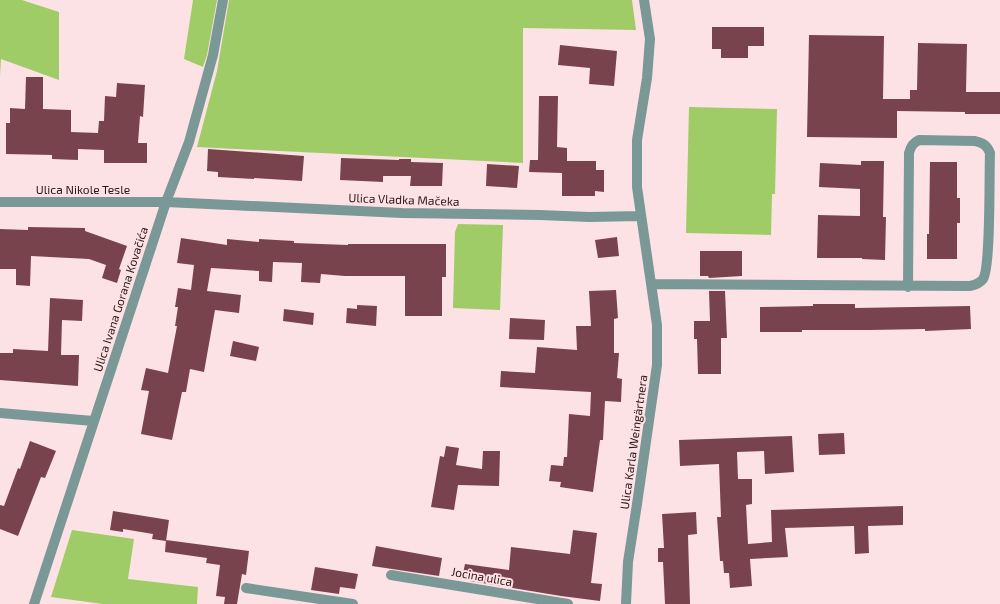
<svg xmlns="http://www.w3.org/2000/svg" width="1000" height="604" font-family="'Exo 2',sans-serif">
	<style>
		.green { fill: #9fcc66 }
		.building { fill: #79434d }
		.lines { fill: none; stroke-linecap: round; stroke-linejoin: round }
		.street { stroke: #7a9895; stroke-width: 10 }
		.labels { text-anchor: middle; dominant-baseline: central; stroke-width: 4; stroke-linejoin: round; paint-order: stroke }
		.street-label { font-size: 12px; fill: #2e171c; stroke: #fde2e5 }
	</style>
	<rect width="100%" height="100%" fill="#fde2e5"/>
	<!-- green -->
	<path class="green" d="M0,0H22L59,12V80L1,59L0,76Z
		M193,0H217L207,55L203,67L184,59Z
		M229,0H632L636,30L523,28V163L197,147L217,71Z
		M689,107L777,109L775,194H772L771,235L686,233Z
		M458,224L503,225L500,310L453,308L455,232Z
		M72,530L134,539L128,579L198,587L197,604H103L51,597Z"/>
	<!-- building -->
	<path class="building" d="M712,27H764V46H748V58H721V49H712Z
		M809,35L884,36L883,99H910V90H917L918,43L967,44L966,92H1000V114H965V112L897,111V138L807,137Z
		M560,45L617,51L614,86L589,84L590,68L558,65Z
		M26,77H43V109L71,110V132L98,133L99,121H104L105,96L116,97L117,83L145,85L143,117L140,116L138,143H147V163H104V150L78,149V160L52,159V155L6,154V123H10V108L25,109Z
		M539,96H558L557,147L567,148V161H596V170H604V192L595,191V196H562V173L529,172L530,160H538Z
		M208,149L304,156L302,181L254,178V179L218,177V172L207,171Z
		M341,158L399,160V159H411V162L443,163L442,186H410L411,176H383V182L340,180Z
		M861,161H884L883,217H886L885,260L862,259V258H817L818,215L860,216V189L819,187L820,163L861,165Z
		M930,162H957V198H960V223H957V259H927V234H929Z
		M487,164L519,166L517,188L486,186Z
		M28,227L85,228V231L127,246L119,269L121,270L117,283L102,278L106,265L89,259L31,256L30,286L16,285V269H0V229L28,230Z
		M617,237L619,256L598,258L595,240Z
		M181,238L227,245V239L259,242V239L294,241V243L348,245V244H446V277H442V316H405V276H345L321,274L320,283L301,282L302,263L273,262L272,282L259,281V271L211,268L207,291L241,295L239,313L215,310L204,372L190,369L186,392H182L172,440L141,434L149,391L141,390L146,368L168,373L177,326H175L178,307H175L178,288L191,290L194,265L177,263Z
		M700,251H742V276L709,278L708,276H700Z
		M616,290L618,318L614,319V353H619L617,378L622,379L621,402L605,401L603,440H600L593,492L560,487L561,482L549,481L551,465L563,466L564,457H567L569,414L590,416L591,392L500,387L501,371L535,373L537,347L577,350L576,326H591L589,291Z
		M709,291H725L727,338H721V374H698L697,339H694V321H710Z
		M50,298L83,300L82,321L62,320L61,355H79L78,386L0,380V353H13V349L48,351Z
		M813,304H855V308L970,306L971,329L925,331V329L870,330H802V332H760V307L813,306Z
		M357,305L377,306L376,326L346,323L347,308L357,309Z
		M284,309L314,313L313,325L283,321Z
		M510,318L545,320L544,340L509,339Z
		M233,341L259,347L256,361L230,356Z
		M844,433L845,454L819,455L818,434Z
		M792,436L794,472L765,474L764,451L737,452L738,479H752V504L746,505L748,544L772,542L771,510L903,506V525L868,526L869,553L855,554L854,526L785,528L788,557L750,559L752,586L730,588L729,573H724L723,561H720L717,517H721L719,464L680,466L679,440Z
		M30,441L56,451L45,478L41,477L18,536L0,529V505L4,506L18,468L20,469Z
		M446,446L459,448L456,465L482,469L483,451H500L499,486L458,485L454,510L431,507L440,456L444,457Z
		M113,511L169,520L166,541L152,539L153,534L123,529V532L110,530Z
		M696,512L697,534L688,535L690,604H665L663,562H658V548H664L662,514Z
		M573,530L597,533L591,583L602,584L600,601L561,596L470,581V579L462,578L465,564L509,570L511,547L570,554Z
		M166,540L249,551L246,575L242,574L237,604H224L225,597L216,596L220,565L206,563L207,558L165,552Z
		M376,546L442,558L439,576L372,566Z
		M315,567L358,574L355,589L340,587L339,594L311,590Z"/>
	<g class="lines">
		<!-- street -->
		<path class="street" d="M0,202H166L402,213L540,215L589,217L641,216
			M651,284L970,286C975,285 980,283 983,279C991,267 989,173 990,153C987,145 983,143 975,141L919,140C913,143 911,146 909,153L908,287
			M0,413L93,421
			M391,575L568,604
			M246,588L353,604
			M34,604L166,202L189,142L213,55L223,0
			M626,604L628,562L637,504L657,365V325L637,187V140L647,78L650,39L644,0"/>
	</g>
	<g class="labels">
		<!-- street labels -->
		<g class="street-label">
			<text x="83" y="189">Ulica Nikole Tesle</text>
			<text transform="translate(404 199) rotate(2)">Ulica Vladka Mačeka</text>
			<text transform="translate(120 299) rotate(-72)">Ulica Ivana Gorana Kovačića</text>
			<text transform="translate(633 442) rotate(-82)">Ulica Karla Weingärtnera</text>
			<text transform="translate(482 576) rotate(10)">Jocina ulica</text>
		</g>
	</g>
</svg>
